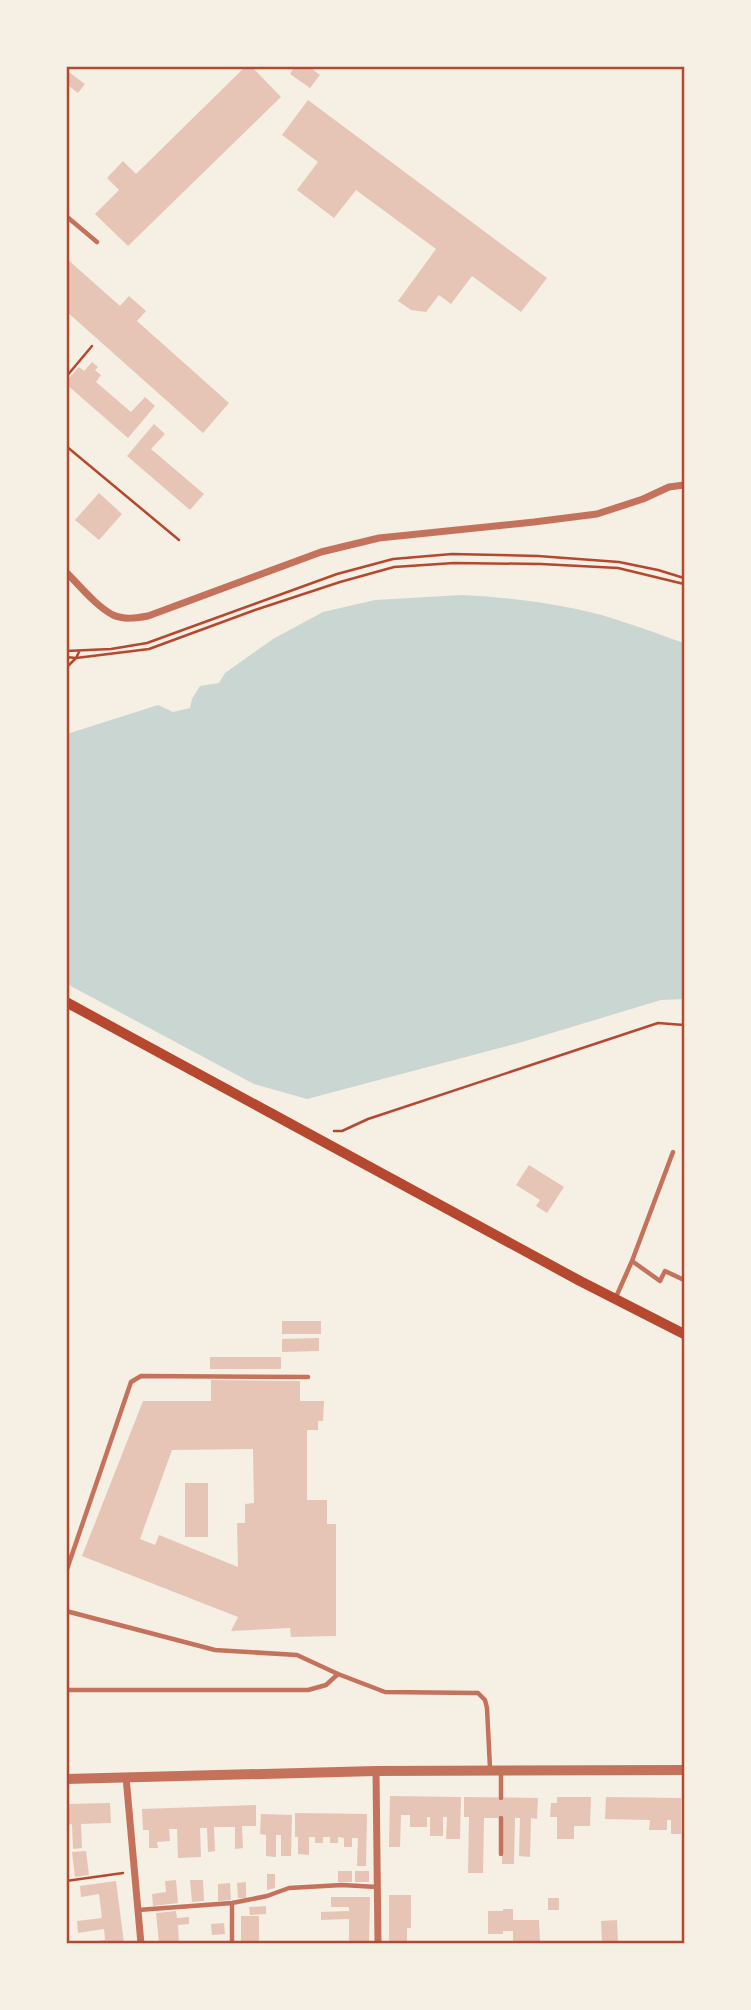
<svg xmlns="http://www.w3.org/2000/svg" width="751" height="2010" font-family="'Source Serif 4',serif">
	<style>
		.water { fill: #c9d6d2 }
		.building { fill: #e6c5b7; fill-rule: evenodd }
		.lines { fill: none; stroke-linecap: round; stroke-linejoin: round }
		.path { stroke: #b5482f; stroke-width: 2.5 }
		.service { stroke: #c5725c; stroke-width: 4.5 }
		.minor { stroke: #c5725c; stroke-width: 7 }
		.tertiary { stroke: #c5725c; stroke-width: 10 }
		.secondary { stroke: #b5482f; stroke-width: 10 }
		.neatline { fill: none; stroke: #b5482f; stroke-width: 2.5 }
	</style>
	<rect width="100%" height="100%" fill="#f6efe4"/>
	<!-- water -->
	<path class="water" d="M462,595C500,597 538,601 576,609C612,616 649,631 684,643V999L661,1000L522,1042L307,1099L254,1084L67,984V734L158,705L173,712L190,708L192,699L200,686L219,683L225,673L273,639L323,612L375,600Z"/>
	<!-- building -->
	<path class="building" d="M246,66H251L281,97L128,246L95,214L119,190L107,178L123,161L136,174Z
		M295,66H308L320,75L310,88L290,74Z
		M66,70L85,84L78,93L66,84Z
		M308,100L547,278L521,312L472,276L451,304L439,295L426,312L411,310L398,301L436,249L356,190L334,218L297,190L318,162L282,135Z
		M66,258L120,306L129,296L146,311L137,321L229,403L203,433L66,311Z
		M92,362L98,367L95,370L101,375L96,382L131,412L145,397L155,406L128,438L66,384V381L79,367L84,371Z
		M154,424L165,434L151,449L204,494L190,510L127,456Z
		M99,493L122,514L99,540L75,520Z
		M529,1165L564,1187L547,1213L536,1206L540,1200L516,1185Z
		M282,1321H321V1334H282Z
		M319,1338V1351L282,1352V1339Z
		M210,1357H281V1369H210Z
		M211,1380L300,1381V1401H324L323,1421H318V1430H307V1500H327V1524H336V1636L291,1637L290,1628L231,1631L238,1617L82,1556L143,1401H211ZM253,1449L254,1503L245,1504V1523H237L238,1567L159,1535L155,1545L140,1539L172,1450Z
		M185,1483H208V1537H185Z
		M390,1796L461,1797L460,1839H446L447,1817H443V1836H430V1817H427V1827H410V1815H401L400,1847H389Z
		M464,1797L538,1798L537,1819L531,1818L530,1857L519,1856L520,1818H515L514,1864H502L503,1818H484L483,1873H468L469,1817H464Z
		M557,1797H591L590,1826H574V1839H557V1817H550L551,1803H557Z
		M606,1797L681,1798V1834H671V1820H667V1830H649L650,1820L605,1819Z
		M110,1803L111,1823L81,1824L82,1848L73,1849L72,1824L66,1825V1804Z
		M256,1805V1826H242L243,1848L235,1849V1827H214L215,1851L208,1852L207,1828H200L201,1857L178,1858L177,1829H169L170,1841L157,1842L158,1848H149V1830H143L142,1809Z
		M295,1813L367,1814L366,1866H357L358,1838H352V1847H344V1838L338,1837V1843H330V1837H323V1843H315V1837H309V1855L298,1854V1837H295Z
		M261,1814L292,1815L291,1856H281V1835H276V1857L266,1856V1835L260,1834Z
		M86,1851L89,1875L75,1877L72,1852Z
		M338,1871H352V1882H338Z
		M355,1871H369V1882H355Z
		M267,1874H275V1888L267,1890Z
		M176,1880L178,1903L153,1906L152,1894L166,1892L165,1881Z
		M190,1880H203L204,1901L192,1902Z
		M116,1881L124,1943H89L88,1942L105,1940L104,1929L78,1933L77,1921L102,1918L99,1894L81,1897L80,1886Z
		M246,1882V1898H238L237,1883Z
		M230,1883L231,1900L218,1901V1884Z
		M389,1895H411V1928H407V1943H389Z
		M331,1897H370L369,1943H349V1919L321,1920V1912L349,1911V1907H331Z
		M548,1898H559V1910H548Z
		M266,1906V1914L250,1915L249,1907Z
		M503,1909H513V1920H539L540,1943H513V1931H503V1934H488V1911H503Z
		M176,1911L177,1918L189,1917V1924L178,1925L179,1943H159L156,1913Z
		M241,1916H259V1943H241Z
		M617,1920L618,1943H602L601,1921Z
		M224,1923L225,1934L212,1935L211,1924Z"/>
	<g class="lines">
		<!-- path -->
		<path class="path" d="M66,377L92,346
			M66,446L179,540
			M66,651L111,649L147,643L337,574L393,559L452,554L538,556L619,562L658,570L684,578
			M66,657L76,658L149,649L255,610L340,582L394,567L454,563L541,564L618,568L684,584
			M66,668L76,658L79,652
			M334,1131H342L368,1119L658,1023L684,1025
			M66,1881L123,1873"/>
		<!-- service -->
		<path class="service" d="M66,216L97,242
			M632,1261L673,1152
			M616,1297L632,1261L660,1281L665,1271L684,1280
			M66,1572L131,1382L141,1376L308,1377
			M66,1611L215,1650L297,1655L338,1674L385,1692L478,1693L485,1700L487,1708L490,1768
			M66,1690H308L326,1685L338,1674
			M501,1798V1771
			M501,1854V1818
			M232,1903V1944
			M138,1910L232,1903L267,1896L289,1888L342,1885L377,1887"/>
		<!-- minor -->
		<path class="minor" d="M66,572C80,586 96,606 113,615C124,620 137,618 148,616L321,552L379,538L534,522L597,514L643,499L669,487L684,485
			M376,1771L378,1944
			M126,1777L141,1944"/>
		<!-- tertiary -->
		<path class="tertiary" d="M66,1779L376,1771L684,1770"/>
		<!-- secondary -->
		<path class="secondary" d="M66,1002L580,1281L684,1334"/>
	</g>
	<!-- border -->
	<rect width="751" height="2010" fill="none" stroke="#f6efe4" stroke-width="136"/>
	<rect x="68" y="68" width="615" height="1874" class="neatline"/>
</svg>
